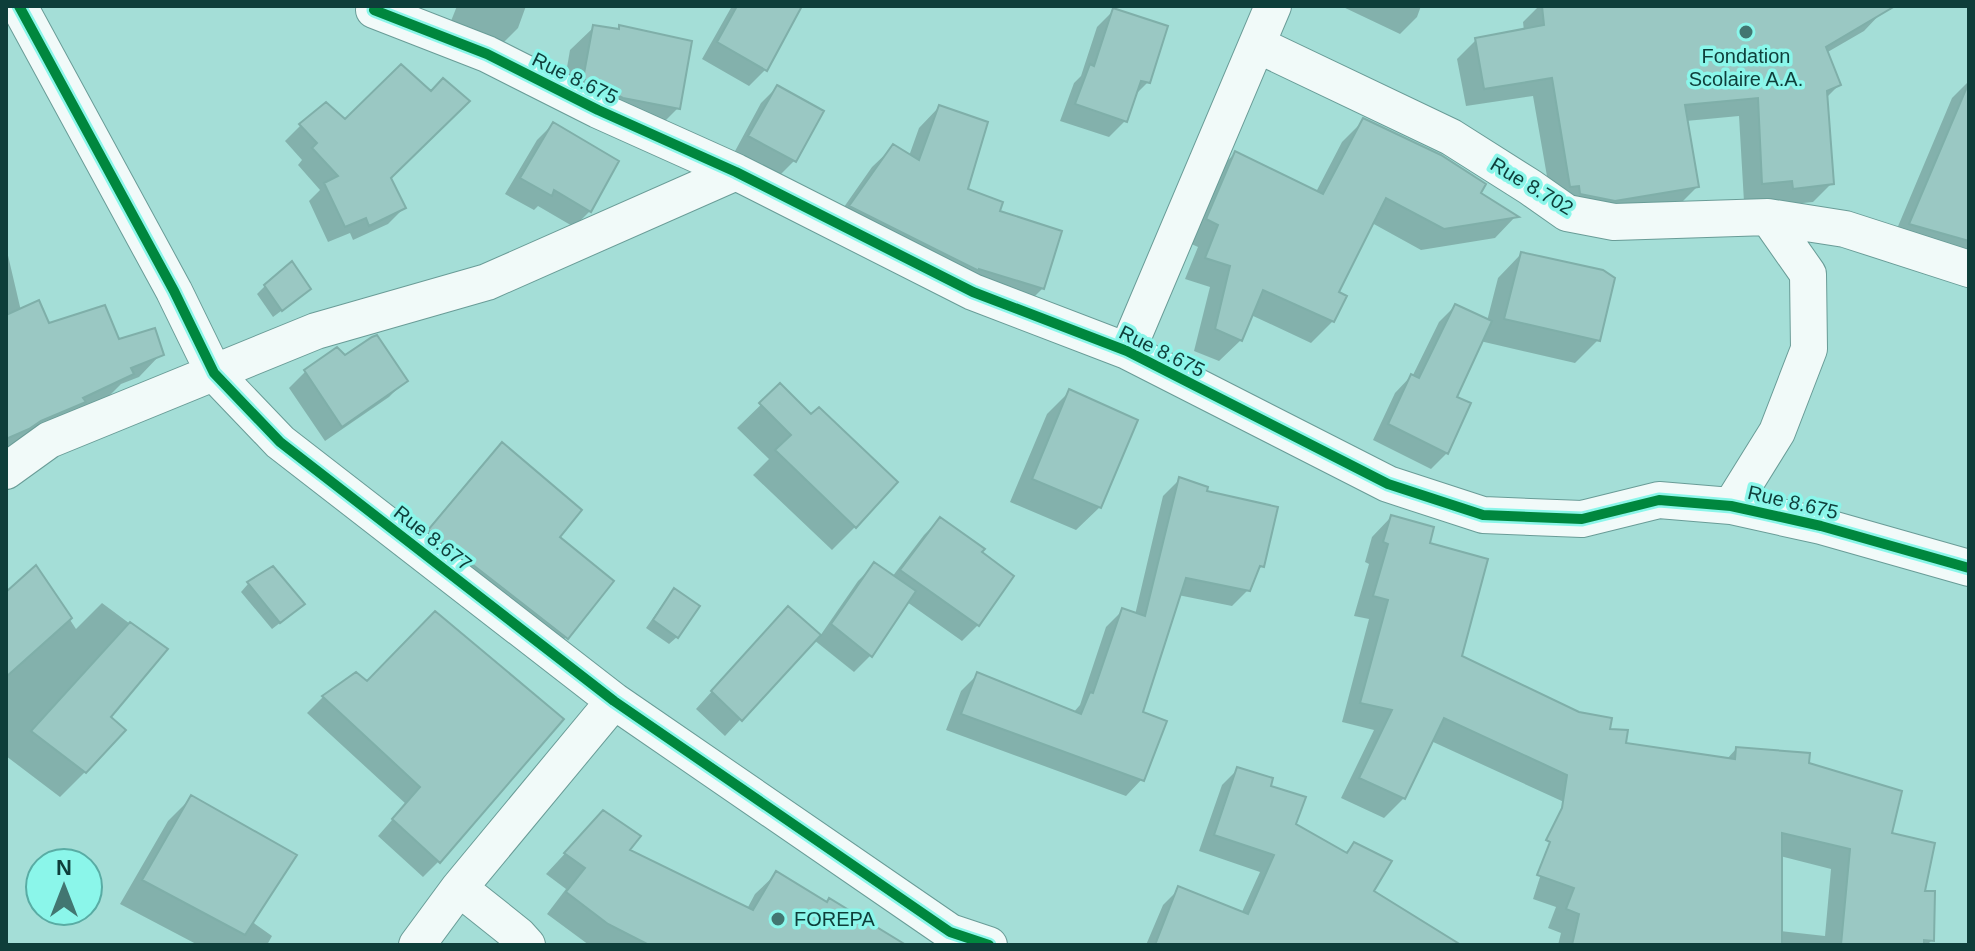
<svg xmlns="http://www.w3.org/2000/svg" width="1975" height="951" font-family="Arial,sans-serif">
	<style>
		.shadow { fill: #0003; fill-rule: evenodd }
		.building { fill: #9ac8c3; stroke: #7fafa9; stroke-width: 2 }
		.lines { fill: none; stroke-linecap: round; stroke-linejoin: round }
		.street-casing { stroke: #699c97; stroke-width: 38 }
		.street { stroke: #f1faf9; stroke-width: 36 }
		.cycleway-casing { stroke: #8bf6ea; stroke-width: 15 }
		.cycleway { stroke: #00873e; stroke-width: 10 }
		.poi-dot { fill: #427671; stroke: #8bf6ea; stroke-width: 3 }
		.labels { text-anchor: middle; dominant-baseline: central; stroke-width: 7; stroke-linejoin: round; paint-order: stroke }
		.poi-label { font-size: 20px; fill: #0e3e3a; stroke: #8bf6ea }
		.street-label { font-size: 20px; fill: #0e3e3a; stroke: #8bf6ea }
	</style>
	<rect width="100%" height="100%" fill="#a4ded7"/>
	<!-- shadow -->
	<path class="shadow" d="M457,6H526L518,28L502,44L449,26Z
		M732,6H779L765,70L749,86L702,59Z
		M1341,6H1421L1417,17L1400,34Z
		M1539,6H1882L1883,11L1864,31L1826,53L1839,85L1825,99L1832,183L1813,202L1774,206V199L1744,202L1739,116L1686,121L1697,187L1678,206L1552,205L1533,96L1466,106L1457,59L1476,40L1524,31L1523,22Z
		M1113,11L1148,82L1133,97L1125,121L1109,137L1060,121L1074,83L1081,76L1097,27Z
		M594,27L617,30L620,28L678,108L655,131L561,102L570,50Z
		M1969,81V266L1891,243L1952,98Z
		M777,87L794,161L778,177L734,153L761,103Z
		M430,94L389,178L404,208L388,224L353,240L350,233L328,242L309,201L320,190L298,165L302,160L285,141L301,125L345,122Z
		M939,107L966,190L997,213L1043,288L1022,309L830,227L872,167L893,147L909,156L919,128Z
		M1363,121L1515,217L1495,238L1421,250L1372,223L1336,293L1333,321L1311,343L1251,315L1241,340L1219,361L1194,351L1210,287L1185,279L1198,247L1185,241L1214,175L1235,153L1316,192L1342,142Z
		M553,124L590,211L574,227L538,206L534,210L505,194L537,140Z
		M6,247L21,311L48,326L118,341L161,354L139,377L121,384L109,396L72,413L6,449Z
		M1521,254L1598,340L1575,363L1480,341L1454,398L1447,453L1431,469L1373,440L1395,393L1411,376L1412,377L1439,322L1455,306L1487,321L1498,278Z
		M265,286L301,296L273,317L257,294Z
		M345,358L405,381L389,397L325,441L289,388L305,372Z
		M780,386L855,527L832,550L753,475L769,459L737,428Z
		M1070,391L1100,507L1076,530L1010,502L1047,414Z
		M502,445L566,637L545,659L408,553L481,466Z
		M1179,480L1262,566L1255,573L1248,590L1232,606L1178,595L1140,713L1142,779L1126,796L946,730L961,691L977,675L1073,713L1080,705L1106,627L1122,611L1135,615L1163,496Z
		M1391,517L1428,544L1459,658L1608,731L1624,745L1726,760L1736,749L1807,764L1890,834L1922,893L1932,940L1927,945H1558L1561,933L1548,928L1556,907L1533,899L1564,802L1431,741L1404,798L1384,818L1341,798L1374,730L1342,722L1369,619L1354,616L1369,564L1365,562L1372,537ZM1780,856L1831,869L1825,936L1780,931Z
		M940,519L980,553L1012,576L978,625L962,641L907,602L870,656L854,672L814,640L725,736L696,709L772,625L820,636L858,581L874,565L892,577L924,535Z
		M36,568L76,629L102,603L165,650L108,717L85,772L60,797L6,756V595Z
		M273,568L294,612L272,629L241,592L248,584Z
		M675,591L677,637L669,644L646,628L667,598Z
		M435,613L439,861L423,877L378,836L406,804L307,713L323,697L356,674L367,683Z
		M1238,769L1269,788L1294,825L1345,853L1354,844L1371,891L1458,945H1146L1163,905L1179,889L1241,914L1260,872L1199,851L1222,785Z
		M191,798L251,921L272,936L267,945H198L120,904L168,821Z
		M583,834L627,851L747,909L755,894L776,874L902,945H589L547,914L566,889L546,874Z"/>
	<!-- building -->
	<path class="building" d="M737,6H802L767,71L717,42Z
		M1542,6H1895L1826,47L1841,85L1827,91L1834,184L1793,189L1792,181L1762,184L1758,98L1685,105L1699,187L1615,201L1580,194L1579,186L1570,187L1552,78L1484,89L1475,38L1544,25Z
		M1113,8L1168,26L1150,83L1141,81L1127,122L1075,104L1090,64L1094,66Z
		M593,25L619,29V25L692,41L680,109L623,98L583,79Z
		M401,64L431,91L443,78L470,101L391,178L406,208L369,226L366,218L345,227L324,183L338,176L312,148L317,143L299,124L326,102L345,119Z
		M1969,82V241L1909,224Z
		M777,85L824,111L796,162L748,136Z
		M939,105L988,122L968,189L1003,202L1000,211L1062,231L1044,289L979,269V271L849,206L893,144L919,160Z
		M1363,118L1441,155L1486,184L1481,193L1519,217L1444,229L1386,198L1339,292L1347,296L1334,322L1263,290L1242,341L1215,329L1230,266L1205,258L1218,225L1206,219L1235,151L1323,194Z
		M553,122L619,161L591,212L554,190L552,196L520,178Z
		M1521,252L1603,270L1615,278L1600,341L1504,319Z
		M292,261L311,289L282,311L264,285Z
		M39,300L49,323L105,305L119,339L155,328L164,355L131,368L134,374L83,398L86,402L41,421L29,429L6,439V315Z
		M1455,304L1492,321L1457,397L1471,403L1448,454L1388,424L1411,374L1419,378Z
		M377,335L408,381L342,427L304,370L337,347L345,355L372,337Z
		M780,383L811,414L819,407L898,482L856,528L775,450L791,435L759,403Z
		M1069,389L1138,420L1101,508L1032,479Z
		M502,442L582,510L560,537L614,581L568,639L428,530Z
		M1179,477L1208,487L1207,491L1278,507L1264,567L1260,566L1250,591L1186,578L1143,712L1167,721L1144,781L961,714L977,672L1081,714L1090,692L1093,693L1122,608L1145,616Z
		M1391,515L1434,527L1430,543L1488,559L1462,656L1579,712L1612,718L1610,729L1628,730L1626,743L1735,759L1736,747L1810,753L1809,763L1902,791L1892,833L1935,843L1925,891H1935L1934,941L1924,940V945H1841L1850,849L1782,833V945H1572L1579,914L1566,909L1574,888L1537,875L1550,842L1546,840L1562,808L1567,775L1444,718L1405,799L1359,778L1392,710L1360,703L1388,600L1373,596L1388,544L1383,542Z
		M940,517L985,549L982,552L1014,576L979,626L900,570Z
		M874,562L916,591L872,657L831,624Z
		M36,565L72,618L6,677V592Z
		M273,566L305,604L280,623L247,582Z
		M674,588L700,606L678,638L653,620Z
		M788,606L821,635L742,721L711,691Z
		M435,611L564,719L440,863L392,819L420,787L322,696L356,672L367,681Z
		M130,622L168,649L111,717L126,730L86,773L31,731Z
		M1237,767L1273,778L1271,786L1306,797L1296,824L1347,853L1354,842L1392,861L1374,891L1461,945H1155L1178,886L1248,914L1274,855L1214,835Z
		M191,795L297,855L245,935L142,880Z
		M603,810L641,836L630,850L753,910L776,871L827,902L829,898L906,945H649L608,924L566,892L585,868L564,853Z"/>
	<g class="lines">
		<!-- street casing -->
		<g class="street-casing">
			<path id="street" d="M19,6L174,291L214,373L280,442L614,701L950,932L989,945
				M374,10L487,54L598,110L736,172L973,292L1127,351L1388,484L1483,515L1582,519L1659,500L1731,506L1821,526L1969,568
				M1258,45L1451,137L1530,187L1567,213L1614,222L1768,217L1845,229L1969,269
				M1127,351L1273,6
				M6,471L49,440L316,331L487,282L736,172
				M1731,506L1777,432L1809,349L1808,274L1768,217
				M459,888L518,935L527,945
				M417,945L459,888L614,701"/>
		</g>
		<!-- street -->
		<use href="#street" class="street"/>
		<!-- cycleway casing -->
		<g class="cycleway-casing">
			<path id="cycleway" d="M19,6L174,291L214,373L280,442L614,701L950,932L989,945
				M374,10L487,54L598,110L736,172L973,292L1127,351L1388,484L1483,515L1582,519L1659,500L1731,506L1821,526L1969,568"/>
		</g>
		<!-- cycleway -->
		<use href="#cycleway" class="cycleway"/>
	</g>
	<!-- markers -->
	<g class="poi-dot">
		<circle cx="1746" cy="32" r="8"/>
		<circle cx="778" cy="919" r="8"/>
	</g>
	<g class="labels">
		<!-- poi labels -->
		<g class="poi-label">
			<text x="1746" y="56">Fondation<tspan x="1746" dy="23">Scolaire A.A.</tspan></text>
			<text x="794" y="919" text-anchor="start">FOREPA</text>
		</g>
		<!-- street labels -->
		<g class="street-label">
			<text transform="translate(575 78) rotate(26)">Rue 8.675</text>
			<text transform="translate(1532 186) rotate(31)">Rue 8.702</text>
			<text transform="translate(1162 351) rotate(26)">Rue 8.675</text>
			<text transform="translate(1793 502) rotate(13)">Rue 8.675</text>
			<text transform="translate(433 538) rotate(38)">Rue 8.677</text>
		</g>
	</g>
	<!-- border -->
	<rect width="1975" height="951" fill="none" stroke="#0e3e3a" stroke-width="16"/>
	<!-- north arrow -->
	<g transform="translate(64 887)"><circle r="38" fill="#8bf6ea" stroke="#59aca4" stroke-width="2"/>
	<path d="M0-6L14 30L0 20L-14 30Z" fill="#427671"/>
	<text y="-12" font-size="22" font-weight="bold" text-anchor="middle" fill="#0e3e3a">N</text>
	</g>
</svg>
